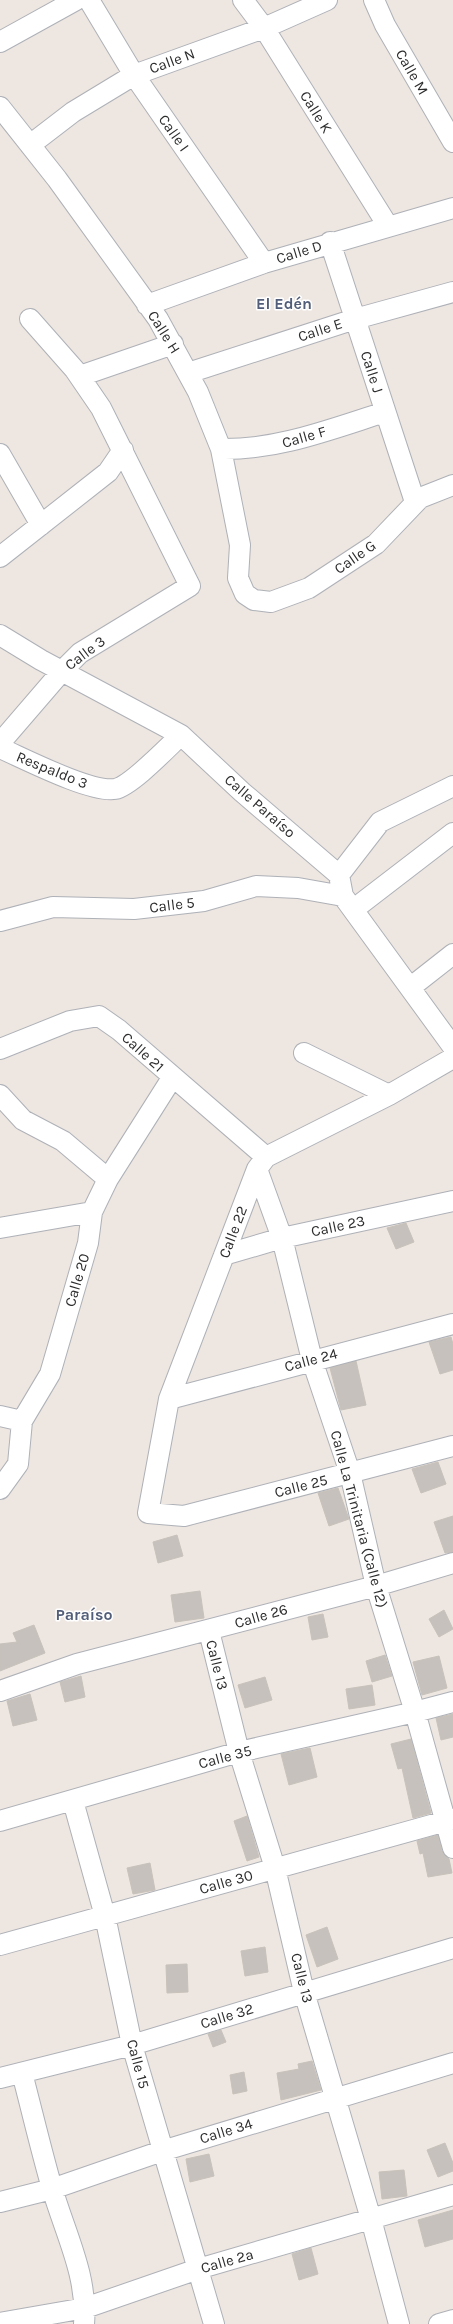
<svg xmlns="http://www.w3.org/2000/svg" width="453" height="2324" font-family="Karla,sans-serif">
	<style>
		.building { fill: #c6c1bc; stroke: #c8c2bb }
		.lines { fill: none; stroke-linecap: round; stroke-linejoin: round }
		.street-casing { stroke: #aeb1b7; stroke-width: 22 }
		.street { stroke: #fff; stroke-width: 20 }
		.labels { text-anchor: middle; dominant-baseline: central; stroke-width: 3; stroke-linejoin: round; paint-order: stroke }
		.street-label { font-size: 15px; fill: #2d2d2d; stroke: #fff }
		.neighbourhood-label { font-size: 16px; font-weight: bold; fill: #525e79; stroke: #fff }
	</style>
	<rect width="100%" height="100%" fill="#ede6e1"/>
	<!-- building -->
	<path class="building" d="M406,1223L414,1242L396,1249L387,1228Z
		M451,1337L453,1344V1370L440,1374L429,1342Z
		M356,1361L366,1405L341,1410L330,1368Z
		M438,1462L446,1484L421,1493L412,1469Z
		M338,1488L349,1519L329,1526L318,1493Z
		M453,1516V1552L445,1553L434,1522Z
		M177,1535L183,1556L158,1563L153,1542Z
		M200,1591L204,1618L175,1622L171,1595Z
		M444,1610L453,1629L439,1637L429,1619Z
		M323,1614L328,1637L312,1640L308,1617Z
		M34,1625L45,1653L0,1671V1644L17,1642L13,1633Z
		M385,1655L392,1676L372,1682L366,1661Z
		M439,1656L447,1688L422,1695L413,1662Z
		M81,1676L85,1697L65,1702L60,1682Z
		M265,1677L272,1700L245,1708L238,1685Z
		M372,1685L375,1705L349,1709L346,1689Z
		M30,1694L37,1720L13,1726L7,1701Z
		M453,1714V1737L441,1740L436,1718Z
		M411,1739L431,1813L413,1818L402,1768L398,1769L391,1744Z
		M310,1748L317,1777L289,1785L281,1754Z
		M247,1816L259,1857L247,1861L234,1821Z
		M438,1835L442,1851L449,1859L452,1873L428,1877L423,1853L420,1854L417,1841Z
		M150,1863L155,1890L133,1894L127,1868Z
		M327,1927L338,1959L317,1967L306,1935Z
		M265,1947L268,1972L245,1976L241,1951Z
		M187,1964L188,1992L167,1993L166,1965Z
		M221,2030L226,2042L213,2047L208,2034Z
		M312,2061L321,2090L281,2100L277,2073L299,2069L298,2064Z
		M244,2072L247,2091L233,2094L230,2075Z
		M445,2143L453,2163V2171L438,2177L427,2150Z
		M209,2154L214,2176L190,2182L186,2159Z
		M404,2170L407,2196L382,2199L379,2172Z
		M453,2210V2239L425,2247L418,2220Z
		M311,2248L318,2274L299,2280L292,2254Z"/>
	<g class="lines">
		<!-- street casing -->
		<g class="street-casing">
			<path id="street" d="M89,0L134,75L264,263
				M243,0L264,28L388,226
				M374,0L385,25L453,142
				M0,42L76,0
				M0,107L57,179L158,319L198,392L221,449L240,545L238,578L245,594L254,600L271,602L309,588L376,544L420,498L453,485
				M30,145L73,112L134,75L264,28L327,0
				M330,242L415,502
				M147,305L264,263L453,208
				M188,373L355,319L453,292
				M80,376L173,344
				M221,449C278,450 331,429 385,412
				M0,454L41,525
				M0,557L108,472L123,450
				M0,635L41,660L181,735L242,792L339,875L343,896L453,1047
				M0,743L62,671L80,653L190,586L101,408L75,370L30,319
				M0,748C25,759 91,793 115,789C131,786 168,747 181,735
				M339,875L380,822L453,786
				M354,909L453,833
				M0,921L53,907L134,909L204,901L256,886L298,888L343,896
				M411,987L453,954
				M0,1049L70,1021L99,1016L119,1030L266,1157
				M304,1053L389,1095
				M453,1058L389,1095L266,1157L257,1169L169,1399L148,1513L184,1516L453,1446
				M0,1095L23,1120L63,1141L108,1179
				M257,1169L282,1238L312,1360L350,1473L376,1586L415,1712L453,1848
				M0,1228L92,1212
				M224,1255L282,1238L453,1201
				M169,1399L453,1324
				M0,1416L22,1421
				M0,1489L18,1464L22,1421L50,1374L88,1243L92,1212L108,1179L172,1078
				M209,1631L239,1752L275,1868L304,1992L371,2219L399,2324
				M0,1691L77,1664L376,1586L453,1563
				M73,1801L105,1916L132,2045L214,2324
				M0,1821L239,1752L415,1712L453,1702
				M0,1945L453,1819
				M22,2073C32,2111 41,2150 52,2188C65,2233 88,2276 84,2324
				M0,2078L132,2045L453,1948
				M0,2202L52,2189L162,2151L453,2063
				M0,2323L85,2308L198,2269L453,2195
				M439,2324L453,2320"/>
		</g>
		<!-- street -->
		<use href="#street" class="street"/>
	</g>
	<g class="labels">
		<!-- street labels -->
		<g class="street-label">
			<text transform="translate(172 61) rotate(-20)">Calle N</text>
			<text transform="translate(412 72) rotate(60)">Calle M</text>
			<text transform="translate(316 112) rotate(58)">Calle K</text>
			<text transform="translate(174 133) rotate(55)">Calle I</text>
			<text transform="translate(299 252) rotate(-17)">Calle D</text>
			<text transform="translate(320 330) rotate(-18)">Calle E</text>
			<text transform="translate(164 332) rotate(58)">Calle H</text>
			<text transform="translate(372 372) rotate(72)">Calle J</text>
			<text transform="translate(304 437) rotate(-16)">Calle F</text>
			<text transform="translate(355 557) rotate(-35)">Calle G</text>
			<text transform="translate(85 653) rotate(-37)">Calle 3</text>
			<text transform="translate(52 770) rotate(22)">Respaldo 3</text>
			<text transform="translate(260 806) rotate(41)">Calle Paraíso</text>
			<text transform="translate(172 905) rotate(-7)">Calle 5</text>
			<text transform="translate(143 1052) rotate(42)">Calle 21</text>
			<text transform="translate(338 1226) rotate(-12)">Calle 23</text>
			<text transform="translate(233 1232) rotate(-69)">Calle 22</text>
			<text transform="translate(77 1280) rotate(-74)">Calle 20</text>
			<text transform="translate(311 1360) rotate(-15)">Calle 24</text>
			<text transform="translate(301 1486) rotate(-14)">Calle 25</text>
			<text transform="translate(359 1519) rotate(75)">Calle La Trinitaria (Calle 12)</text>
			<text transform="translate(261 1616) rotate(-16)">Calle 26</text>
			<text transform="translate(217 1665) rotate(76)">Calle 13</text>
			<text transform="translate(225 1757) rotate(-15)">Calle 35</text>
			<text transform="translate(226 1882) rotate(-16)">Calle 30</text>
			<text transform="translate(302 1978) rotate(76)">Calle 13</text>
			<text transform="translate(227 2016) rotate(-17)">Calle 32</text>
			<text transform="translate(138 2064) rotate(75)">Calle 15</text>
			<text transform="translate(226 2131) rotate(-17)">Calle 34</text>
			<text transform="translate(227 2261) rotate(-16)">Calle 2ª</text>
		</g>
		<!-- neighbourhood labels -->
		<g class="neighbourhood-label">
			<text x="284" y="303">El Edén</text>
			<text x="84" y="1614">Paraíso</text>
		</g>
	</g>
</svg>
